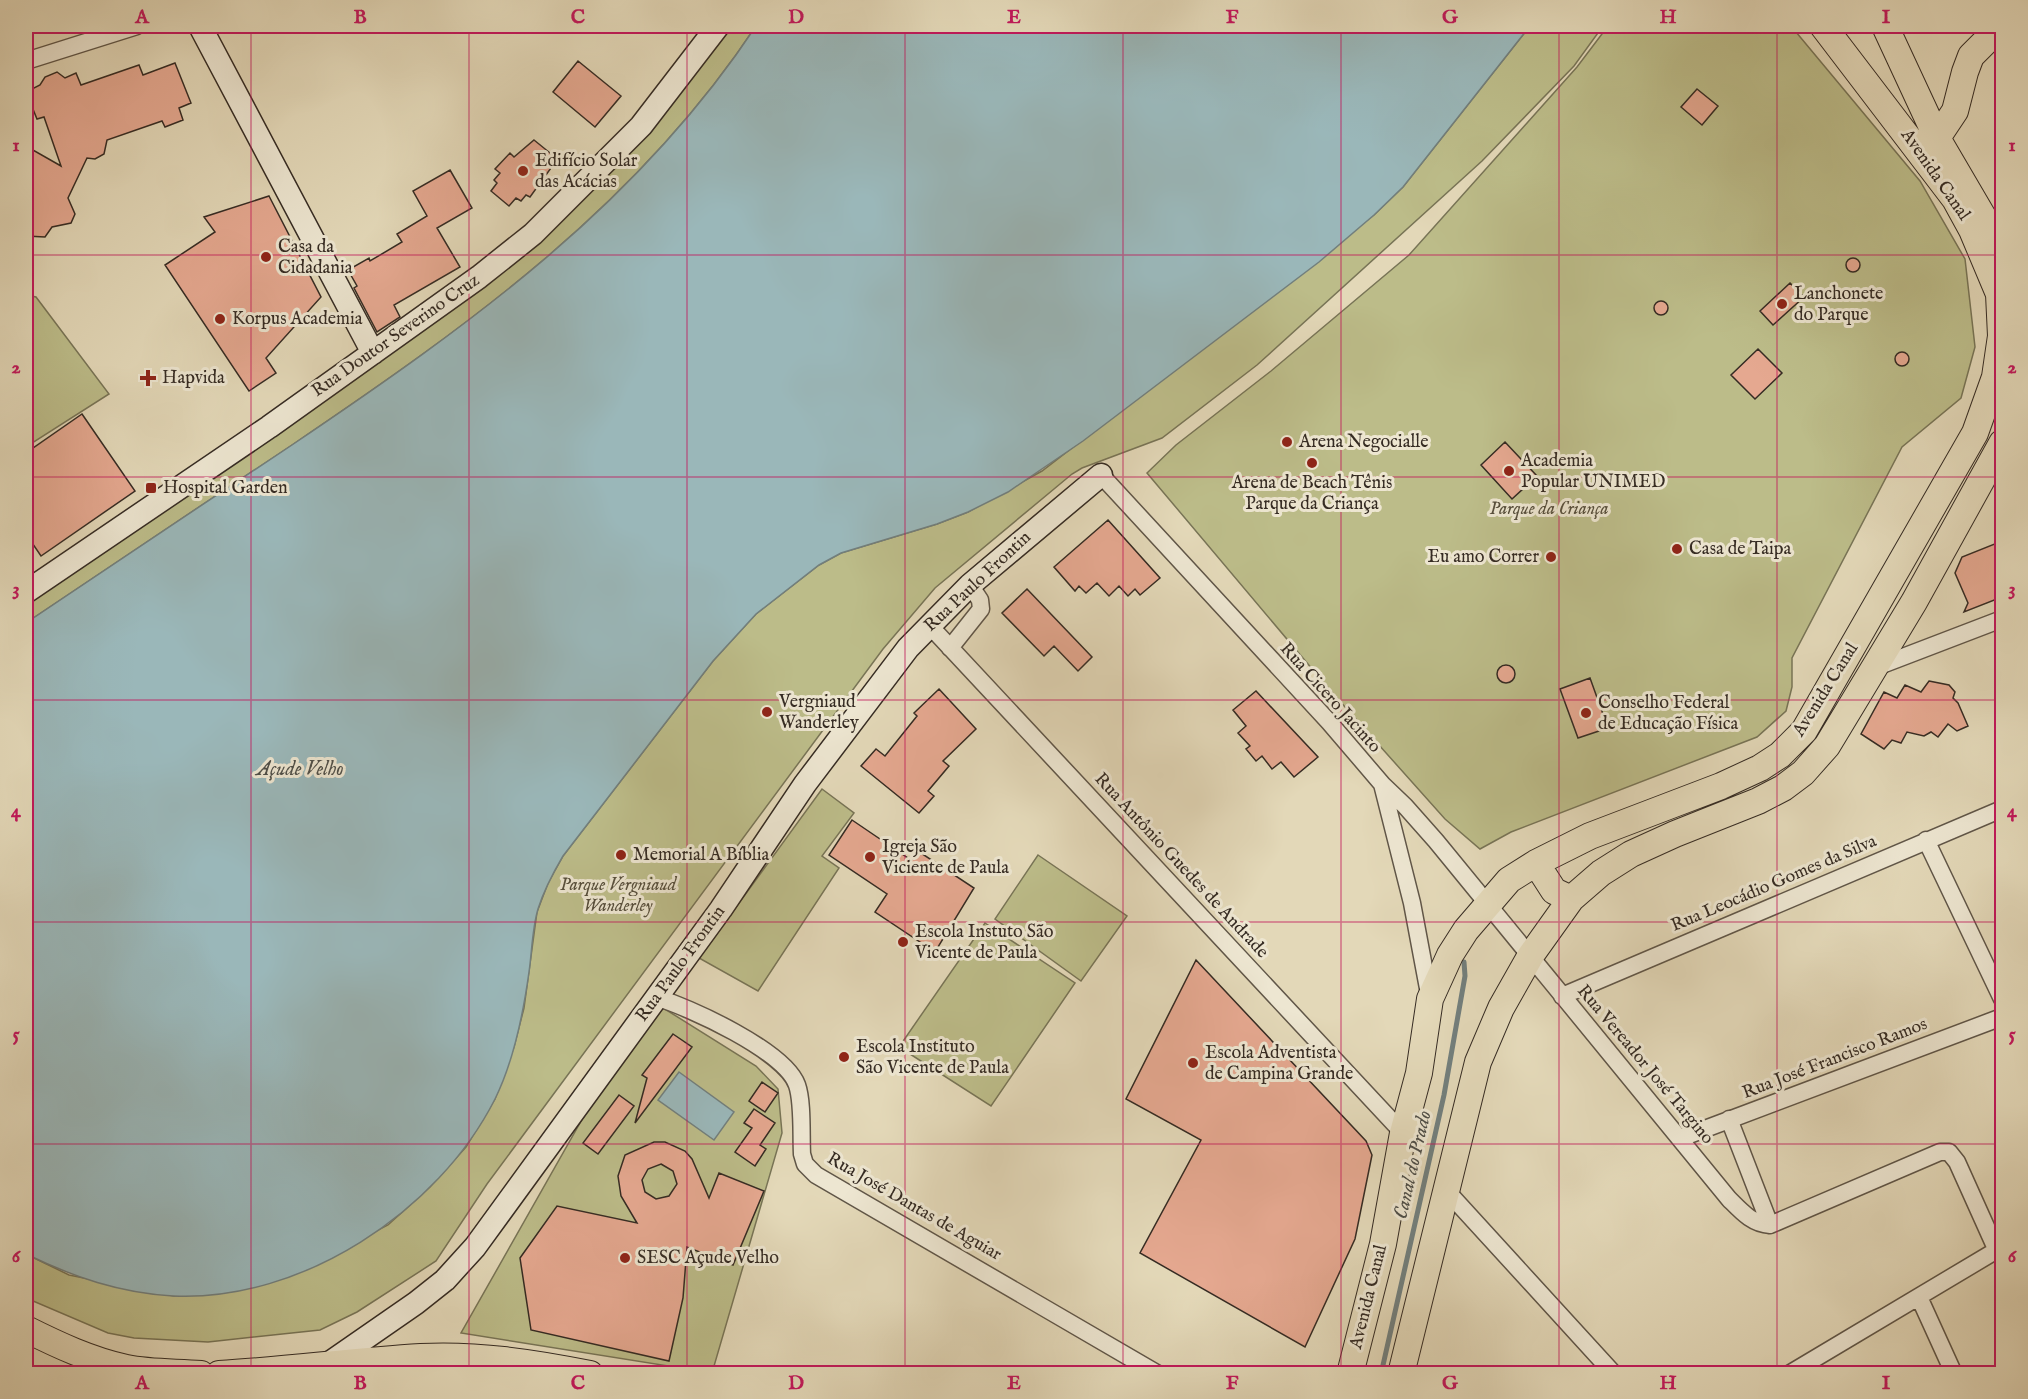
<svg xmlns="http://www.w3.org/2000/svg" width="2028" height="1399" font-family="'IM FELL English',serif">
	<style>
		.green { fill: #bcbc89; stroke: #787456; stroke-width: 1.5 }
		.water { fill: #9ab7b9; stroke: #727f7d; stroke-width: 1.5 }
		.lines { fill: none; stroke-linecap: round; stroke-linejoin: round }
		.stream { stroke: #727f7d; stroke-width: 5 }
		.building { fill: #e5a890; stroke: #352b23; stroke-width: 1.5; fill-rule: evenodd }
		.street-casing { stroke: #605648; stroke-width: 19 }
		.secondary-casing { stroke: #352b23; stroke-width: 25 }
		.primary-casing { stroke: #352b23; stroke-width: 28 }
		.street { stroke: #ede6d1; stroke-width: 16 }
		.secondary { stroke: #ede6d1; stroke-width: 22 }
		.primary { stroke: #e3d8b8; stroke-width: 26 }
		.grid { fill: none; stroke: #c2185b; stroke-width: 1.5; stroke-opacity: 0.55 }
		.poi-dot { fill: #8f2418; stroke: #ede6d1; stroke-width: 2 }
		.labels { text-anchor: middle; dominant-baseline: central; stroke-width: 6; stroke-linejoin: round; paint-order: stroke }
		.poi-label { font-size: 18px; fill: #352b23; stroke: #ede6d1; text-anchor: start }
		.street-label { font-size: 18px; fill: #352b23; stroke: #ede6d1 }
		.park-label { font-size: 18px; font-style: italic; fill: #574f3c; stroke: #ede6d1 }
		.water-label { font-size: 20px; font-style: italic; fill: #4e4e48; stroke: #ede6d1 }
		.neatline { fill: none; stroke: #c2185b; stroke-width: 2 }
		.grid-label { font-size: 20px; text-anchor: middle; font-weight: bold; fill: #c2185b }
	</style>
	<rect width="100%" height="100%" fill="#e3d8b8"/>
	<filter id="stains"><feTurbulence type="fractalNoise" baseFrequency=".00333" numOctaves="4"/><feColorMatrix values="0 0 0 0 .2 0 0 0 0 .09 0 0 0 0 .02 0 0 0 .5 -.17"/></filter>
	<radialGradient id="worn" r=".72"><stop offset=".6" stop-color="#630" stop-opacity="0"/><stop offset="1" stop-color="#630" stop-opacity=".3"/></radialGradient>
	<!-- green -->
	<path class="green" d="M723,26H756C637,206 468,326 292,445C203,504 114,564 26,623V602L547,230Z
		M1530,26H1603L1574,66L1482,161L1257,365L1162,438L1082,468L1072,474L935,588L883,649L487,1184L436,1261L357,1312L320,1330L208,1342L134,1338L108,1333L26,1298V1254L69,1275L174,1296L229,1291L284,1278L388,1225L430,1187L466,1147L495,1099L514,1047L524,1008L537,912L548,883L563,856L713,661L756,614L819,565L841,553L937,524L968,512L1042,471L1374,215L1403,187Z
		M1608,26H1791L1920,181L1965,259L1975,347L1961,398L1902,447L1792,658V687L1786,711L1757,737L1511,832L1480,849L1445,819L1329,689L1147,473L1176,445L1271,371L1409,255L1577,67Z
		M26,295L36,297L109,394L26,447Z
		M822,789L854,813L822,856L839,868L758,991L699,958Z
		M1038,855L1127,916L1081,981L995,919Z
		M985,923L1075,983L991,1106L899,1047Z
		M660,1006L756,1066L778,1089L782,1133L712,1373L461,1333L584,1116Z"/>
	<!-- water -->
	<path class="water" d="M756,26H1530L1403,187L1374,215L1319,262L1083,441L1008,492L968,512L937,524L841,553L819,565L756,614L713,661L563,856C553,873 544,890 538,909C532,929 532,952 529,972C523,1015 514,1061 495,1099C438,1212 301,1302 173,1296C120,1293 73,1277 26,1254V623C114,564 203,504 292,445C468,326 637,206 756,26Z
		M679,1072L734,1112L714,1140L658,1100Z"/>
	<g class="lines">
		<!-- stream -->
		<path class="stream" d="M1381,1374L1444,1095L1465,976L1464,962"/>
	</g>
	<!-- building -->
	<path class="building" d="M578,61L621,96L595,127L553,92Z
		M175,63L191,103L179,108L183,120L165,127L162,121L107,140L104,154L95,159L87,158L68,198L75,214L71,223L52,227L45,237L26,236V146L61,166L44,117L37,119L26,92L40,85L45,77L57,72L65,78L76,73L81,85L139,65L143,75Z
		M1697,89L1718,106L1702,125L1681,107Z
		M534,140L555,157L548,166L551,168L530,197L526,195L521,201L516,198L509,206L491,191L497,183L494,180L500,173L495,169L510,153L514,157Z
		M450,170L472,208L437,228L460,267L394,305L400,317L377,332L354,288L357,286L348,270L369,258L370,261L402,242L397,234L427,216L413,191Z
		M269,196L321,297L266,358L276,373L249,391L165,265L215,232L204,217Z
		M1846 265a7 7 0 1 1 14 0a7 7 0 1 1-14 0Z
		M1790,283L1804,297L1773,325L1760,311Z
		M1654 308a7 7 0 1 1 14 0a7 7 0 1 1-14 0Z
		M1758,349L1782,373L1755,399L1731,375Z
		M1895 359a7 7 0 1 1 14 0a7 7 0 1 1-14 0Z
		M82,414L135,491L41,556L26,534V453Z
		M1505,442L1537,476L1512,499L1481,465Z
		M1108,520L1160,578L1140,595L1135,589L1128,596L1119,586L1109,596L1097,583L1086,593L1079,586L1075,591L1054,567Z
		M2002,541V597L1964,612L1968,603L1955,573L1962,557Z
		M1027,589L1092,657L1078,671L1054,646L1044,656L1002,613Z
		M1497 674a9 9 0 1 1 18 0a9 9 0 1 1-18 0Z
		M1590,678L1608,728L1578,738L1560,689Z
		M1929,681L1949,685L1955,692L1953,698L1958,703L1968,726L1957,731L1948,724L1938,737L1931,732L1924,736L1907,732L1901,743L1892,740L1884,749L1861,734L1884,692L1897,698L1905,685L1921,692Z
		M939,689L976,729L943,761L949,766L928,791L934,796L919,813L861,766L876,749L885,756L917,716L914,713Z
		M1256,691L1318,757L1294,777L1281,762L1272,769L1262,756L1256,761L1246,749L1250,746L1238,733L1246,726L1233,710Z
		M852,820L911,860L918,851L974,888L935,952L875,912L887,894L829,855Z
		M1196,960L1366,1141L1372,1155L1355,1239L1305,1347L1140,1253L1201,1140L1126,1099Z
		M673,1034L692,1047L635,1123L647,1078L642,1075Z
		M762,1082L778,1093L765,1112L749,1101Z
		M619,1095L634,1106L598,1154L583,1143Z
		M754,1109L775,1123L760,1145L766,1149L755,1166L735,1152L752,1128L744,1123Z
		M654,1142H665L685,1151L692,1159L709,1198L719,1173L764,1191L733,1265L687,1247L683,1298L669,1361L531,1330L520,1258L557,1206L637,1223L621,1196L618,1176L625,1155ZM661,1164L673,1171L677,1184L669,1196L656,1199L645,1192L642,1180L648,1169Z"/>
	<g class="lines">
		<!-- street casing -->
		<g class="street-casing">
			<path id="street" d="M26,61L137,26
				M1101,475L1329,722L1382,784L1412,903L1430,999
				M930,626L1403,1133
				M950,648L981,609L980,600L970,585
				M1874,668L2002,619
				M1382,784L1405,806L1436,841L1729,1199C1741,1211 1752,1224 1770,1225L1940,1152H1949L1957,1162L1997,1251
				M1926,840L2002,999
				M1562,996L2002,809
				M655,997C689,1007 785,1051 797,1085C803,1102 801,1135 802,1154L805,1164L816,1175L1158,1374
				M1729,1119L1770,1225
				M1681,1138L2002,1017
				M1445,1189L1614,1374
				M1919,1297L1954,1374
				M1789,1374L2002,1247"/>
		</g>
		<!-- secondary casing -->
		<g class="secondary-casing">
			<path id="secondary" d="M200,26L373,353
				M26,592L269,427L479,277L533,234L641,126L718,26
				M328,1364L416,1303L445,1280L475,1247L721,909L805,784L908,648L970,585L1101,475"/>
		</g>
		<!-- primary casing -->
		<g class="primary-casing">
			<path id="primary" d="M1885,26L1937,138L2002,249
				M1937,138L1955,111L1965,72L1971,56L2001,26
				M1536,863L1554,891L1571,899
				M26,1329C58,1345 90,1360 126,1368C150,1373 176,1372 201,1374
				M219,1374C287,1370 353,1361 421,1357C477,1354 535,1363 590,1374
				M1350,1374L1383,1244L1403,1133L1419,1073L1430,999L1450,955L1466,930L1509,880L1536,863L1590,836L1721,786L1760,768L1780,755L1804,731L1975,433L1995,377L2001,336L1999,294L1972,230L1955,199L1823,26
				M1401,1374L1478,1062L1501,1008L1531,955L1571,899L1601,873L1631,854L1675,834L1758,801L1783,788L1803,773L1827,746L1914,602L2002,443"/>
		</g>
		<!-- street -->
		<use href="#street" class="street"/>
		<!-- secondary -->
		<use href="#secondary" class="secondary"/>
		<!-- primary -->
		<use href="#primary" class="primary"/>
	</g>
	<!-- grid -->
	<path class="grid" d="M251,26V1374M469,26V1374M687,26V1374M905,26V1374M1123,26V1374M1341,26V1374M1559,26V1374M1777,26V1374M26,255H2002M26,477H2002M26,700H2002M26,922H2002M26,1144H2002"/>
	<!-- markers -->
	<g class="poi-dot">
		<circle cx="523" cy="171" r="6"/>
		<circle cx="266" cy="257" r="6"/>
		<circle cx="1782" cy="304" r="6"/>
		<circle cx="220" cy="319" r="6"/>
		<path d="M145 369h6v6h6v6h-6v6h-6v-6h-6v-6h6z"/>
		<circle cx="1287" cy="442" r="6"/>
		<circle cx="1312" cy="463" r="6"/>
		<circle cx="1509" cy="471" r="6"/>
		<rect x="145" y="482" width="12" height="12" rx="3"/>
		<circle cx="1677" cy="549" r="6"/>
		<circle cx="1551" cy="557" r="6"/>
		<circle cx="767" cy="712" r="6"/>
		<circle cx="1586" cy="713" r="6"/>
		<circle cx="621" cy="855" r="6"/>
		<circle cx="870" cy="857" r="6"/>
		<circle cx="903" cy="942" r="6"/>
		<circle cx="844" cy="1057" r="6"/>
		<circle cx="1193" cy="1063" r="6"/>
		<circle cx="625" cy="1258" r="6"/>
	</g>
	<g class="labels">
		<!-- poi labels -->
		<g class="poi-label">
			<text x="535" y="161">Edifício Solar<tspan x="535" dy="21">das Acácias</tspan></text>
			<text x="278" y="247">Casa da<tspan x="278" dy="21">Cidadania</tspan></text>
			<text x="1794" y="294">Lanchonete<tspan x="1794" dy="21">do Parque</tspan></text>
			<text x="232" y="319">Korpus Academia</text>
			<text x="162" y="378">Hapvida</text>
			<text x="1299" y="442">Arena Negocialle</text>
			<text x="1521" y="461">Academia<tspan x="1521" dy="21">Popular UNIMED</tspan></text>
			<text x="1312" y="483" text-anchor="middle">Arena de Beach Tênis<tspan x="1312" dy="21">Parque da Criança</tspan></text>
			<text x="163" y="488">Hospital Garden</text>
			<text x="1689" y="549">Casa de Taipa</text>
			<text x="1539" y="557" text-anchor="end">Eu amo Correr</text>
			<text x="779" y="702">Vergniaud<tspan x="779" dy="21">Wanderley</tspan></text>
			<text x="1598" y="703">Conselho Federal<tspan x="1598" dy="21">de Educação Física</tspan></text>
			<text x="882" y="847">Igreja São<tspan x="882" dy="21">Viciente de Paula</tspan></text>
			<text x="633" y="855">Memorial A Bíblia</text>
			<text x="915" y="932">Escola Instuto São<tspan x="915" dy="21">Vicente de Paula</tspan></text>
			<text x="856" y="1047">Escola Instituto<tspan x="856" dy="21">São Vicente de Paula</tspan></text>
			<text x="1205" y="1053">Escola Adventista<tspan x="1205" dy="21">de Campina Grande</tspan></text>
			<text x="637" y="1258">SESC Açude Velho</text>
		</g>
		<!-- street labels -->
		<g class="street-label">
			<text transform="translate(1935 175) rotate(55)">Avenida Canal</text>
			<text transform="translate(396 336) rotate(-35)">Rua Doutor Severino Cruz</text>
			<text transform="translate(978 582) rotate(-43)">Rua Paulo Frontin</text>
			<text transform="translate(1826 690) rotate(-58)">Avenida Canal</text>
			<text transform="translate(1330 698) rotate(48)">Rua Cicero Jacinto</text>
			<text transform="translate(1181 866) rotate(47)">Rua Antônio Guedes de Andrade</text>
			<text transform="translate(1774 884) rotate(-23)">Rua Leocádio Gomes da Silva</text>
			<text transform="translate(681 964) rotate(-54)">Rua Paulo Frontin</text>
			<text transform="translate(1835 1059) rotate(-21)">Rua José Francisco Ramos</text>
			<text transform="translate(1645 1065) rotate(50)">Rua Vereador José Targino</text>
			<text transform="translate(914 1207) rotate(30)">Rua José Dantas de Aguiar</text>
			<text transform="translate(1369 1297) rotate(-76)">Avenida Canal</text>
		</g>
		<!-- park labels -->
		<g class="park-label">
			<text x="1549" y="509">Parque da Criança</text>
			<text x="618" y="885">Parque Vergniaud<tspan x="618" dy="21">Wanderley</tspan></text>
		</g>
		<!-- water labels -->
		<g class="water-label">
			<text x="300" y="769">Açude Velho</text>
			<text transform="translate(1413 1165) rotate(-77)">Canal do Prado</text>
		</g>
	</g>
	<!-- margin -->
	<rect width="2028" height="1399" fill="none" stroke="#e3d8b8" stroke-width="66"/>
	<rect x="33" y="33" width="1962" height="1333" class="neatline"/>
	<g class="grid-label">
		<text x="142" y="23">A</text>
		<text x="360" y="23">B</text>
		<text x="578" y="23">C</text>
		<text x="796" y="23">D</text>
		<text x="1014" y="23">E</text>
		<text x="1232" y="23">F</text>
		<text x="1450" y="23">G</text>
		<text x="1668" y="23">H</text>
		<text x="1886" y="23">I</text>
		<text x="16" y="151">1</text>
		<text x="2012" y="151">1</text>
		<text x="16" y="373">2</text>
		<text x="2012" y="373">2</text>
		<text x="16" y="595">3</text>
		<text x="2012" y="595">3</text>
		<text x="16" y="817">4</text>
		<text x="2012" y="817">4</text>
		<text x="16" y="1040">5</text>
		<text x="2012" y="1040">5</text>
		<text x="16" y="1262">6</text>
		<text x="2012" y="1262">6</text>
		<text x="142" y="1389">A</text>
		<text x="360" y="1389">B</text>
		<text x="578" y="1389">C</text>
		<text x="796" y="1389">D</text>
		<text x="1014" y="1389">E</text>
		<text x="1232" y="1389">F</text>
		<text x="1450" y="1389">G</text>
		<text x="1668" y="1389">H</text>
		<text x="1886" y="1389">I</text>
	</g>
	<rect width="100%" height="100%" filter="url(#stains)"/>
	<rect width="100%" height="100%" fill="url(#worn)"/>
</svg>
